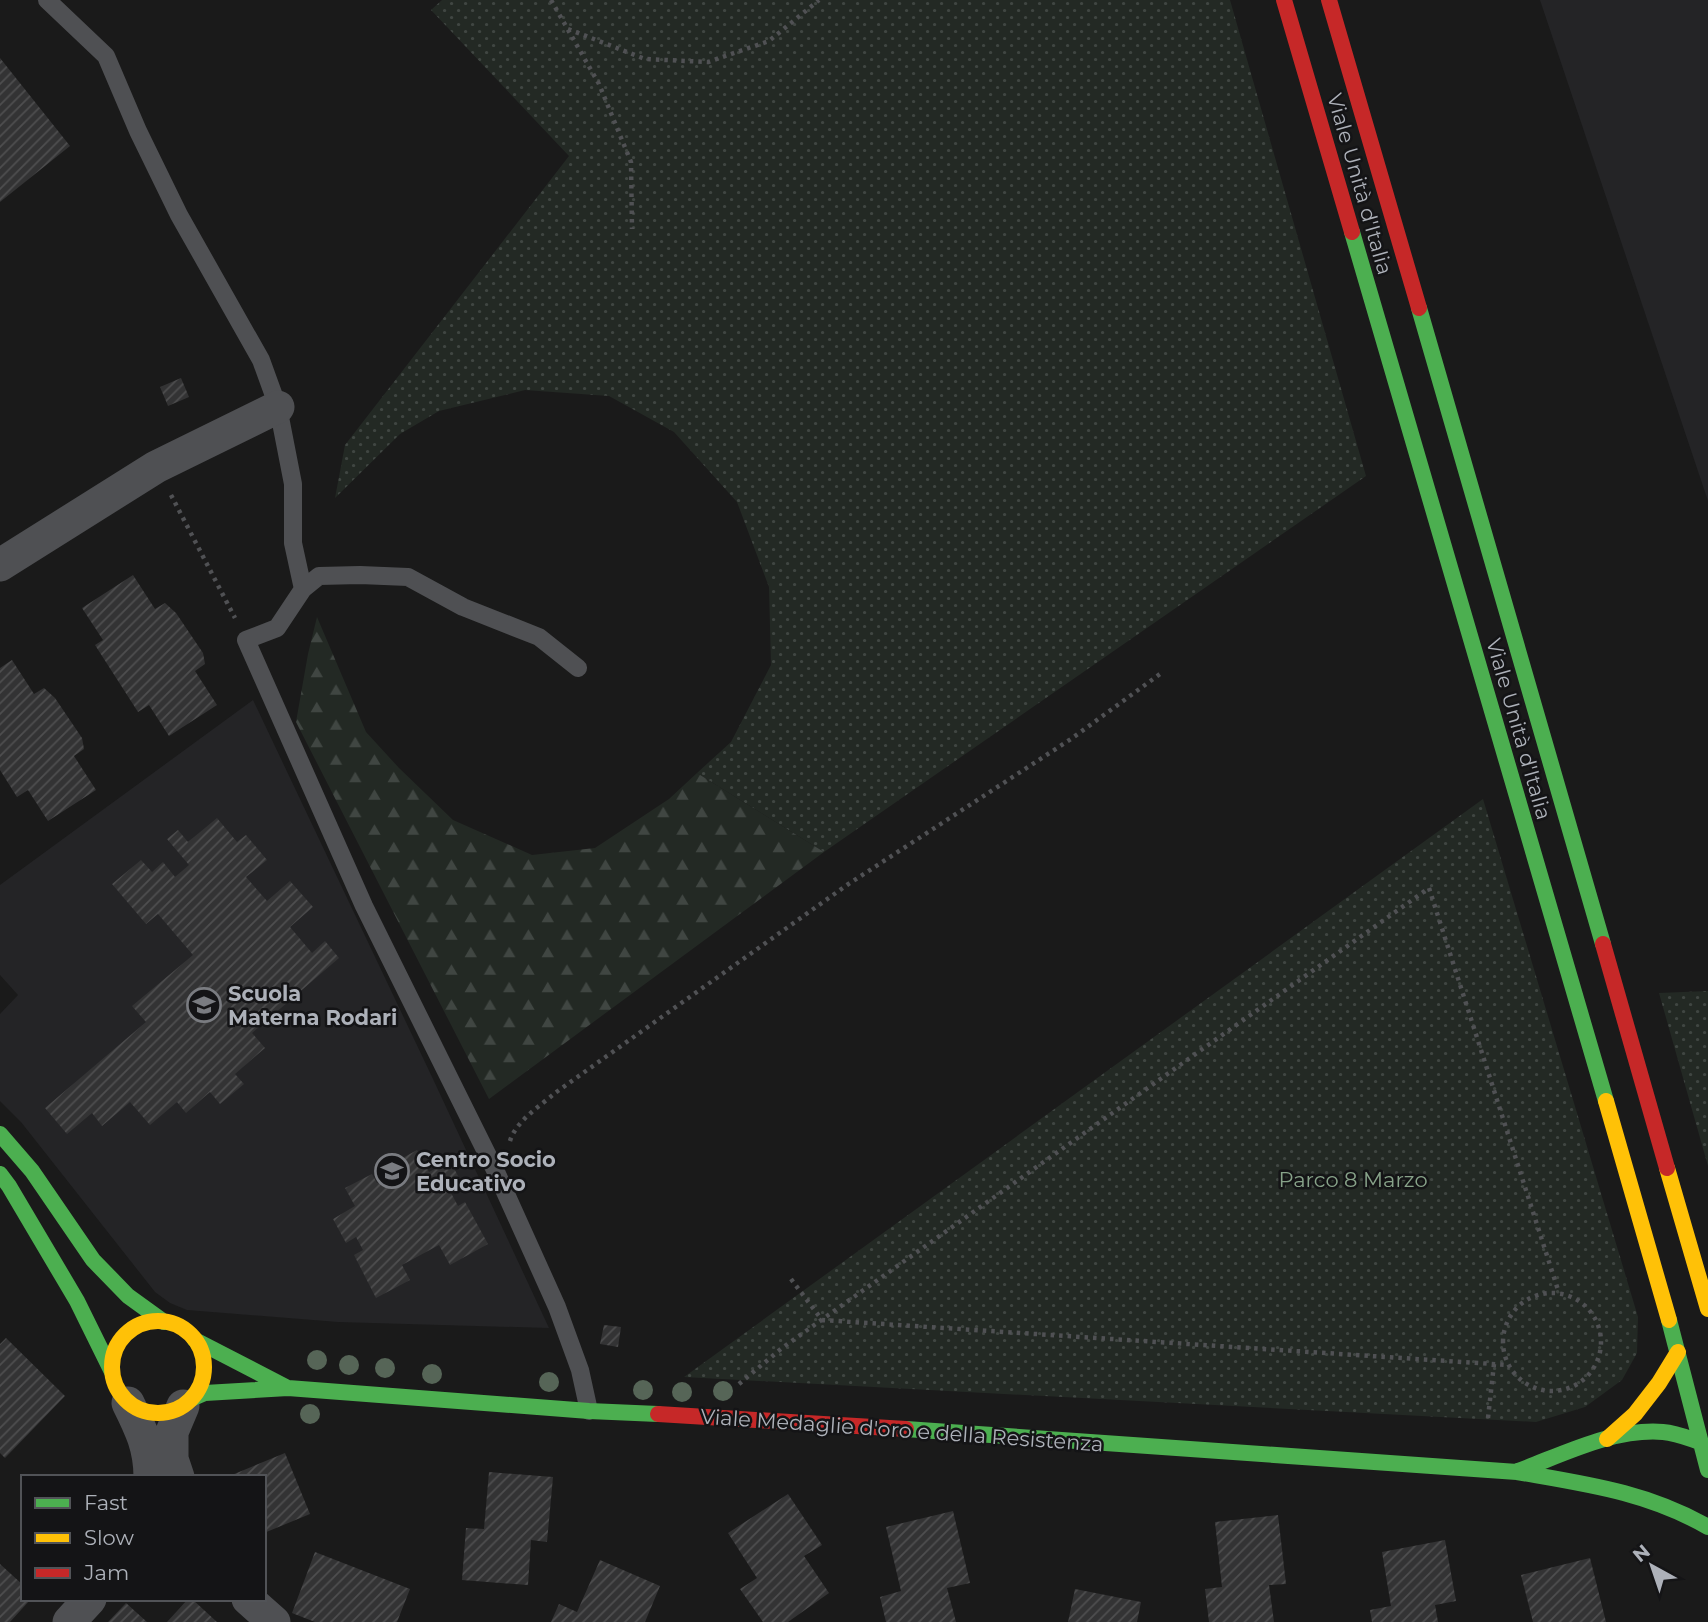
<svg xmlns="http://www.w3.org/2000/svg" width="1708" height="1622" font-family="Montserrat,sans-serif">
	<style>
		.built { fill: #242426 }
		.grass { fill: url(#grass-dots) }
		.forest { fill: url(#forest-firs) }
		.building { fill: url(#building-hatch) }
		.lines { fill: none; stroke-linecap: round; stroke-linejoin: round }
		.path { stroke: #505154; stroke-width: 4.5; stroke-dasharray: 3.5 5; stroke-linecap: butt }
		.lane { stroke: #4f5053; stroke-width: 18 }
		.street { stroke: #4f5053; stroke-width: 33 }
		.fast { stroke: #4caf50; stroke-width: 16 }
		.slow { stroke: #ffc107; stroke-width: 16 }
		.jam { stroke: #c62828; stroke-width: 16 }
		.tree { fill: #566557 }
		.labels { text-anchor: middle; dominant-baseline: central; stroke-width: 5; stroke-linejoin: round; paint-order: stroke }
		.street-label { font-size: 21px; fill: #adb1b9; stroke: #141416 }
		.poi-label { font-size: 21px; font-weight: bold; fill: #adb1b9; stroke: #141416; text-anchor: start }
		.park-label { font-size: 21px; fill: #87a289; stroke: #141416 }
	</style>
	<defs>
		<pattern id="grass-dots" width="8" height="8" patternUnits="userSpaceOnUse" patternTransform="scale(1.75)"><rect width="8" height="8" fill="#232924"/><path d="M2 2h.1M6 6h.1" fill="none" stroke="#404642" stroke-width="1.8" stroke-linecap="round"/></pattern>
		<pattern id="forest-firs" width="22" height="20" patternUnits="userSpaceOnUse" patternTransform="scale(1.75)"><rect width="22" height="20" fill="#232924"/><path d="M5 1l3.5 6h-7zM16 11l3.5 6h-7z" fill="#404642"/></pattern>
		<pattern id="building-hatch" width="6" height="6" patternUnits="userSpaceOnUse" patternTransform="scale(1.75)"><rect width="6" height="6" fill="#333334"/><path d="M-1 1l2-2M0 6l6-6M5 7l2-2" fill="none" stroke="#4e4e4f"/></pattern>
	</defs>
	<rect width="100%" height="100%" fill="#1a1a1a"/>
	<!-- built -->
	<path class="built" d="M1540,0H1708V501Z
		M253,700L433,1079L549,1328L338,1322L187,1310L170,1303L155,1292L21,1122L0,1101V1014L18,995L0,975V885Z"/>
	<!-- grass -->
	<path class="grass" d="M442,0H1230L1366,476L824,852L697,773L731,742L771,665L769,587L737,502L674,432L609,396L525,390L439,411L400,434L335,498L345,445L569,156L431,10Z
		M1483,799L1638,1317L1637,1353L1622,1380L1585,1407L1536,1422L684,1377Z
		M1708,991V1166L1659,993Z"/>
	<!-- forest -->
	<path class="forest" d="M317,617L366,732L399,768L453,820L532,855L595,848L669,799L697,773L824,852L489,1099L296,722L308,654Z"/>
	<!-- building -->
	<path class="building" d="M0,58L70,146L0,202Z
		M181,378L189,397L168,406L160,387Z
		M133,575L155,609L165,603L176,613L203,653L205,664L195,671L217,705L169,736L149,705L138,712L95,645L103,640L82,608Z
		M12,660L34,694L44,688L55,698L82,738L84,749L74,756L96,790L48,821L28,790L17,797L0,770V668Z
		M217,818L237,842L246,835L267,860L246,877L267,901L290,881L313,907L290,927L312,953L325,941L339,958L252,1033L265,1048L235,1074L244,1084L220,1104L210,1092L186,1113L177,1102L150,1125L130,1102L102,1126L92,1113L67,1134L45,1108L146,1022L132,1006L193,955L158,914L146,924L112,884L141,860L152,872L163,862L175,877L189,865L167,839L178,830L188,842Z
		M417,1150L429,1172L450,1161L464,1187L451,1193L458,1206L465,1202L488,1244L450,1265L439,1245L402,1265L410,1280L376,1298L354,1255L363,1250L356,1237L346,1243L333,1219L355,1206L345,1188L372,1174L377,1183L395,1173L390,1165Z
		M604,1325L621,1327L618,1347L600,1344Z
		M6,1338L65,1396L5,1458L0,1453V1344Z
		M285,1453L310,1514L264,1533V1477H227Z
		M489,1472L553,1477L547,1542L531,1540L528,1585L462,1580L466,1528L484,1529Z
		M788,1494L822,1545L804,1556L829,1593L788,1622H763L740,1589L757,1578L728,1533Z
		M953,1511L970,1583L947,1588L956,1622H886L880,1597L901,1591L886,1527Z
		M1278,1515L1286,1584L1269,1585L1274,1622H1209L1205,1589L1222,1587L1215,1522Z
		M1445,1540L1456,1601L1435,1605L1438,1622H1372L1370,1610L1391,1606L1382,1552Z
		M315,1552L410,1589L397,1622H315L292,1613Z
		M1590,1558L1606,1622H1533L1521,1575Z
		M600,1560L660,1586L645,1622H551L559,1604L577,1612Z
		M0,1564L23,1585V1599H31L10,1622H0Z
		M1075,1589L1141,1602L1137,1622H1068Z
		M188,1599H192L217,1622H167Z
		M126,1603L147,1622H108Z"/>
	<g class="lines">
		<!-- path -->
		<path class="path" d="M551,0L599,84L631,162L632,229
			M568,29L645,59L708,62L769,41L819,0
			M171,495L235,618
			M510,1141C516,1121 540,1106 555,1093L847,885L1071,739L1160,674
			M791,1279L822,1320L1508,1365
			M1503 1342a49 49 0 1 1 98 0a49 49 0 1 1-98 0Z
			M739,1384L782,1348L1429,888L1559,1293
			M1488,1418L1494,1364"/>
		<!-- lane -->
		<path class="lane" d="M47,0L106,56L138,131L179,215L261,360L278,407L293,484V543L303,589L277,628L246,640L364,906L497,1174L557,1307L580,1370L589,1411
			M303,589L319,576L360,575L408,577L463,607L539,637L578,668"/>
		<!-- street -->
		<path class="street" d="M0,565L156,467L278,407
			M128,1403C141,1429 150,1448 150,1477
			M178,1477L172,1459V1432L183,1406
			M248,1599L274,1622
			M69,1622L90,1599"/>
		<!-- fast -->
		<path class="fast" d="M1352,232L1606,1101
			M1419,308L1603,944
			M0,1134L32,1171L93,1260L128,1296L164,1322
			M0,1174L9,1186L77,1301L112,1372
			M1669,1320L1708,1470
			M195,1340L286,1387
			M191,1399L205,1393L288,1388L589,1411L658,1414
			M906,1429L1517,1472C1586,1484 1647,1492 1708,1527
			M1518,1471C1564,1454 1614,1428 1663,1432C1676,1433 1688,1438 1700,1442"/>
		<!-- slow -->
		<path class="slow" d="M1606,1101L1669,1320
			M1667,1168L1708,1309
			M112 1367a46 46 0 1 1 92 0a46 46 0 1 1-92 0Z
			M1607,1439L1635,1414L1659,1383L1678,1352"/>
		<!-- jam -->
		<path class="jam" d="M1284,0L1352,232
			M1329,0L1419,308
			M1603,944L1667,1168
			M658,1414L906,1429"/>
	</g>
	<!-- trees -->
	<g class="tree">
		<circle cx="317" cy="1360" r="10"/>
		<circle cx="349" cy="1365" r="10"/>
		<circle cx="385" cy="1368" r="10"/>
		<circle cx="432" cy="1374" r="10"/>
		<circle cx="549" cy="1382" r="10"/>
		<circle cx="643" cy="1390" r="10"/>
		<circle cx="723" cy="1391" r="10"/>
		<circle cx="682" cy="1392" r="10"/>
		<circle cx="310" cy="1414" r="10"/>
	</g>
	<!-- icons -->
	<defs>
		<g id="school-ring" transform="scale(1.75)"><circle r="9.5" fill="#141416" stroke="#7a7c81" stroke-width="1.5"/><path d="M0-5L7-2L0 1L-7-2ZM-4 1L0 2.5L4 1V4Q0 6-4 4Z" fill="#7a7c81"/></g>
	</defs>
	<g fill-rule="evenodd">
		<use href="#school-ring" x="204" y="1005"/>
		<use href="#school-ring" x="392" y="1171"/>
	</g>
	<g class="labels">
		<!-- street labels -->
		<g class="street-label">
			<text transform="translate(1360 184) rotate(74)">Viale Unità d'Italia</text>
			<text transform="translate(1519 729) rotate(74)">Viale Unità d'Italia</text>
			<text transform="translate(902 1430) rotate(4)">Viale Medaglie d'oro e della Resistenza</text>
		</g>
		<!-- poi labels -->
		<g class="poi-label">
			<text x="228" y="993">Scuola<tspan x="228" dy="24">Materna Rodari</tspan></text>
			<text x="416" y="1159">Centro Socio<tspan x="416" dy="24">Educativo</tspan></text>
		</g>
		<!-- park labels -->
		<g class="park-label">
			<text x="1353" y="1179">Parco 8 Marzo</text>
		</g>
	</g>
	<!-- legend -->
	<rect x="21" y="1475" width="245" height="126" fill="#141416" stroke="#515357" stroke-width="2"/>
	<rect x="35" y="1498" width="35" height="10" fill="#4caf50" stroke="#515357" stroke-width="2"/>
	<text x="84" y="1510" font-size="21" fill="#adb1b9">Fast</text>
	<rect x="35" y="1533" width="35" height="10" fill="#ffc107" stroke="#515357" stroke-width="2"/>
	<text x="84" y="1545" font-size="21" fill="#adb1b9">Slow</text>
	<rect x="35" y="1568" width="35" height="10" fill="#c62828" stroke="#515357" stroke-width="2"/>
	<text x="84" y="1580" font-size="21" fill="#adb1b9">Jam</text>
	<!-- north arrow -->
	<g transform="translate(1652 1566) rotate(320)" stroke="#141416" stroke-width="5" paint-order="stroke">
	<path d="M0-5L12 26L0 18L-12 26Z" fill="#adb1b9"/>
	<text y="-10" font-size="19" font-weight="bold" text-anchor="middle" fill="#adb1b9">N</text>
	</g>
</svg>
